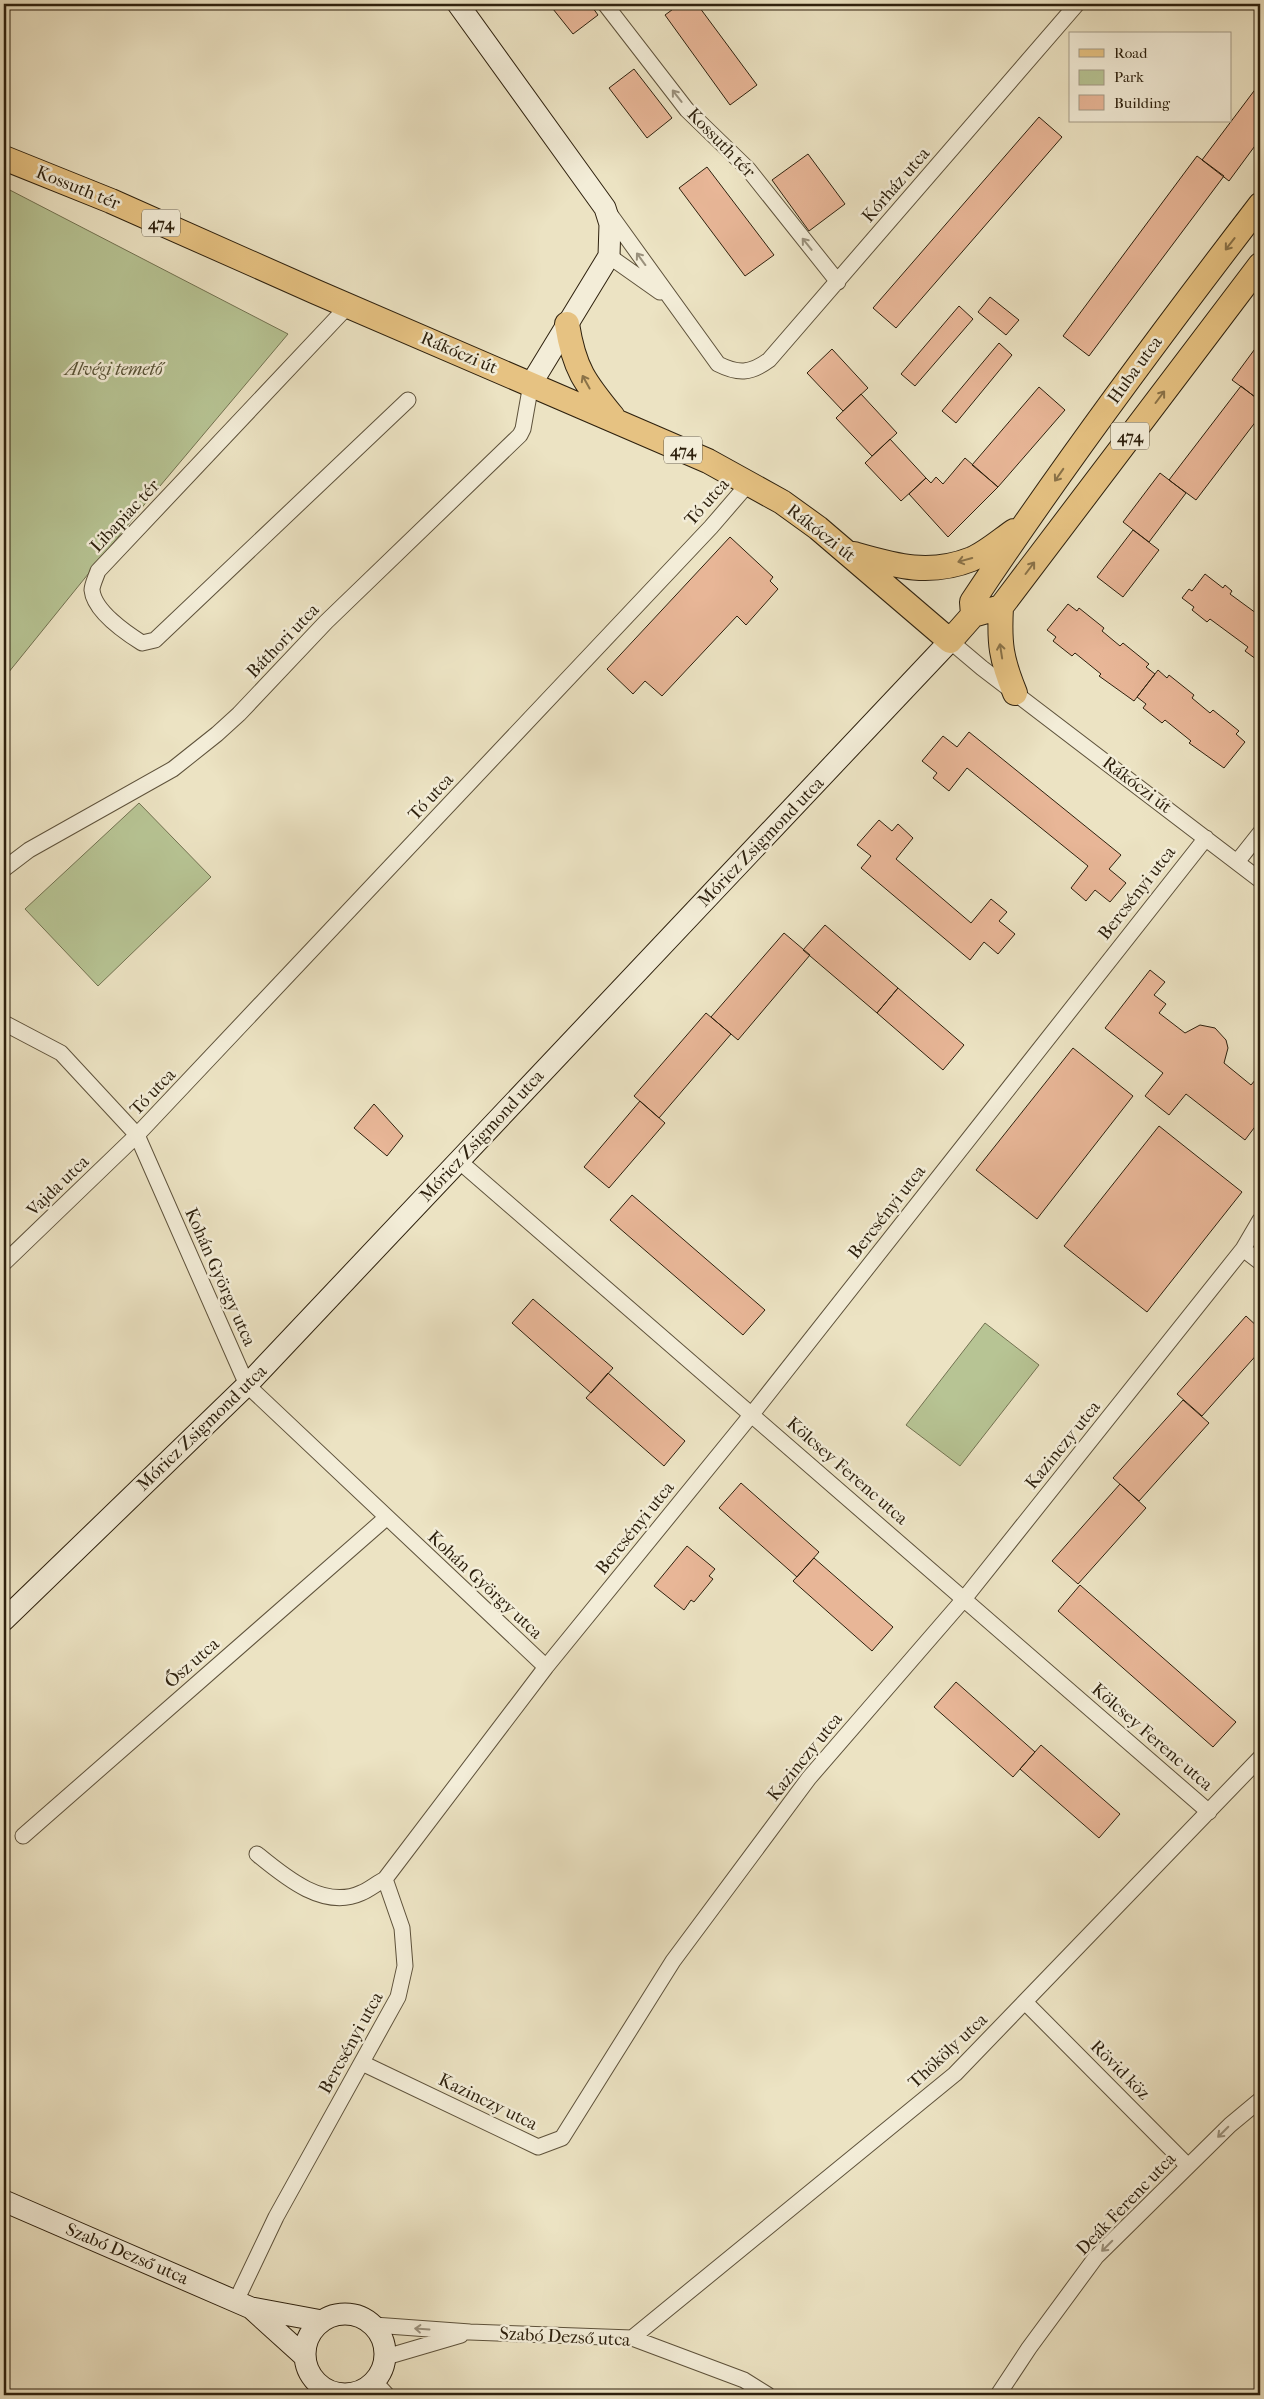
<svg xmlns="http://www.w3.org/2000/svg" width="1264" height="2399" font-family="'IM FELL French Canon',serif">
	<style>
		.green { fill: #b7c494; stroke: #727251 }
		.building { fill: #e8b697; stroke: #2e210e }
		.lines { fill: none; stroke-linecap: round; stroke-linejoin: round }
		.minor-casing { stroke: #5e523b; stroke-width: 17 }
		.secondary-casing { stroke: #2e210e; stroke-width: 23 }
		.primary-casing { stroke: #2e210e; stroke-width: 26 }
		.minor { stroke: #f3edd8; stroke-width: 15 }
		.secondary { stroke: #f3edd8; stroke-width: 21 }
		.primary { stroke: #e6c282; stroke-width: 24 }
		.oneway { stroke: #9a917d }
		.oneway2 { stroke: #8a7248 }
		.labels { text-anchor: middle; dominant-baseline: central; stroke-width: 5; stroke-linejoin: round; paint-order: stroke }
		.shield { fill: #f3edd8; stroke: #695e4b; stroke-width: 1 }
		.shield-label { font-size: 16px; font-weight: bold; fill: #2e210e }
		.street-label { font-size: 18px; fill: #2e210e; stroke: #f3edd8 }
		.park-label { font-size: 18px; font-style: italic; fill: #575236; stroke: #f3edd8 }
	</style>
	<rect width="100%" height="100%" fill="#ece3c3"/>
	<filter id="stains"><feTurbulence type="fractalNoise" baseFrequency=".004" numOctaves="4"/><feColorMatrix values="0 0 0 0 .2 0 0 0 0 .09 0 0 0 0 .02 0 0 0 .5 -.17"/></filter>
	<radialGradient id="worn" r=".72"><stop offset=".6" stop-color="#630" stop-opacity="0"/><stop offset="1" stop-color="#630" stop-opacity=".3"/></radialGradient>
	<!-- green -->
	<path class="green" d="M4,187L288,334L144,505L4,678Z
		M139,803L211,877L98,986L25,909Z
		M985,1323L1039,1365L960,1466L906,1425Z"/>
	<!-- building -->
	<path class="building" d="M549,4H590L598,15L573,34Z
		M680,4H697L757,85L730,105L665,15Z
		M634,69L672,118L647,138L609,88Z
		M1260,83V139L1229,181L1202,160Z
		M1039,117L1062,137L896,328L873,308Z
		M808,154L845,204L809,231L772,180Z
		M1197,156L1224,176L1089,356L1063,336Z
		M707,167L774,255L745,276L679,188Z
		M990,297L1019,320L1006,335L978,312Z
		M959,306L973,319L915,386L901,374Z
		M1260,342V396L1258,399L1232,380Z
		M999,343L1012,355L956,423L942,411Z
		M832,349L868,388L843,411L807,373Z
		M1241,386L1260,401V416L1196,500L1169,480Z
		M1039,387L1065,410L998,487L972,465Z
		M861,394L897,433L872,456L836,418Z
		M890,439L926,478L901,501L865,463Z
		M965,458L998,487L948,537L909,494L926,478L931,483L936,477L943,484Z
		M1160,473L1186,493L1149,542L1123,522Z
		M1133,530L1159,550L1123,597L1097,577Z
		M730,537L773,577L770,581L778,589L746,625L737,616L662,696L645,681L633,694L607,669Z
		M1205,574L1223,588L1225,585L1232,591L1230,594L1260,616V662L1245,651L1248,647L1210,619L1207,622L1192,610L1194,607L1182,598L1189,589L1192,591Z
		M1068,604L1077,611L1079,608L1104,628L1102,631L1120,646L1123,643L1149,664L1146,667L1155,674L1134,701L1099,676L1101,674L1075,653L1072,656L1053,641L1056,637L1047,630Z
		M1158,670L1167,678L1169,675L1194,695L1192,698L1210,713L1213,710L1239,731L1236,734L1245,742L1224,768L1189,743L1191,741L1165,720L1162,723L1143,708L1146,704L1137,697Z
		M969,732L1121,855L1109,869L1126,883L1110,902L1095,890L1086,901L1071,888L1088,866L967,768L949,791L933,778L937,773L922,761L943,736L957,747Z
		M879,820L892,831L898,824L913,838L896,859L971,923L991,899L1007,912L999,921L1015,934L998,954L984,942L970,960L861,868L871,856L857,845Z
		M825,925L898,988L877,1013L803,950Z
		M784,933L810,955L738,1040L711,1017Z
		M1150,970L1165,982L1154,995L1166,1004L1159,1013L1185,1033L1200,1025L1215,1028L1226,1040L1228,1048L1224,1063L1251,1085L1256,1079L1260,1083V1120L1245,1140L1186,1094L1169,1115L1145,1096L1163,1073L1105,1028Z
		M898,988L964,1045L943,1070L877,1013Z
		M706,1013L731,1034L659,1118L634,1096Z
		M1073,1048L1133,1096L1037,1219L976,1170Z
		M640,1101L665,1123L609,1188L584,1167Z
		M374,1104L403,1136L387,1156L354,1128Z
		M1159,1126L1242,1192L1147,1312L1064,1246Z
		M632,1195L765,1310L743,1335L610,1220Z
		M533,1299L613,1368L591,1393L512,1323Z
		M1246,1316L1260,1329V1351L1202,1416L1177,1394Z
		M608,1373L685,1441L664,1466L586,1398Z
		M1183,1400L1209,1423L1139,1501L1113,1478Z
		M741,1483L819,1552L797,1577L719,1508Z
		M1120,1484L1146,1508L1078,1584L1052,1561Z
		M687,1546L715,1569L709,1576L713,1579L694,1602L691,1600L684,1610L654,1586Z
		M814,1558L893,1627L872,1651L793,1581Z
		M1080,1585L1236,1722L1213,1747L1058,1611Z
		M956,1682L1035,1752L1013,1777L934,1707Z
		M1041,1745L1120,1814L1099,1838L1020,1769Z"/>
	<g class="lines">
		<!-- minor casing -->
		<g class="minor-casing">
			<path id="minor" d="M605,4L687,110L748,169L838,282
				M609,213L718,364C738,374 750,374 769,360L1077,4
				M609,256L660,292
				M348,306L98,571C96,577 92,585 92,590C94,611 126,633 142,643L155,640L408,400
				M950,641L982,668L1260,880
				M1237,862L1260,833
				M4,869L29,850L173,769L217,734L239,714L326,622L520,435L523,429L531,384
				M4,1023L61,1053L137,1135L247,1385L546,1667
				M459,1161L1209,1812
				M1243,1249L1260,1262
				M4,1263L137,1135L711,527L749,483
				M23,1836L386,1518
				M257,1854C285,1877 324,1910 361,1893C369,1890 377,1883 385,1879
				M1025,2002L1188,2166
				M362,2063L538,2147L562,2138L673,1961L809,1778L964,1599L1243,1249L1260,1220
				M236,2301L276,2217L398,1997L405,1966L402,1928L385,1879L546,1667L752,1414L1206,838
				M374,2325L470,2332L632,2338L744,2380L768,2395
				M632,2338L955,2074L1260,1758
				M386,2357L461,2335
				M375,2382L387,2395
				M998,2395L1029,2348L1096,2257L1230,2125L1260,2100"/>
		</g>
		<!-- secondary casing -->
		<g class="secondary-casing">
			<path id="secondary" d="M458,4L605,208L610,224L609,256L531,384
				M4,1620L247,1385L950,641
				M4,2201L251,2308L322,2321
				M251,2308L304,2356
				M305 2354a40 40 0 1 1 80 0a40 40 0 1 1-80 0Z"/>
		</g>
		<!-- primary casing -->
		<g class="primary-casing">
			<path id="primary" d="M4,158L111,201L316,292L708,461L782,502L818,528L950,641L973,615L1001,607L1260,265
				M567,324C574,369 585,383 613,417
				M854,554C896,566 929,576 972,559C986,553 1001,540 1014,531
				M1001,607C999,643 1001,659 1015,693
				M973,615L972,602C1063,465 1160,335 1260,205"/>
		</g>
		<!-- minor -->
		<use href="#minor" class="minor"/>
		<!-- secondary -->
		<use href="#secondary" class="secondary"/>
		<!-- primary -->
		<use href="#primary" class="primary"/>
	</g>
	<!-- one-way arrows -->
	<defs><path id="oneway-shaft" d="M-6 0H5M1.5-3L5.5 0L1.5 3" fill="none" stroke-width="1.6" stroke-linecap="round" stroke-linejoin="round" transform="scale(1.25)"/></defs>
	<g class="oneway">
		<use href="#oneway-shaft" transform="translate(677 96) rotate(-128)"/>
		<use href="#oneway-shaft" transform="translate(807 244) rotate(-129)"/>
		<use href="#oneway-shaft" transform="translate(641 259) rotate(-126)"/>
		<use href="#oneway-shaft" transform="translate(1223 2132) rotate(135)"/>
		<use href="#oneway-shaft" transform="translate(1107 2246) rotate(135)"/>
		<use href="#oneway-shaft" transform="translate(422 2329) rotate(-176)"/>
	</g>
	<g class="oneway2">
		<use href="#oneway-shaft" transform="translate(1230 244) rotate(128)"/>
		<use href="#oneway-shaft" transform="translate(586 382) rotate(-119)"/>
		<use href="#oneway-shaft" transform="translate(1160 397) rotate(-53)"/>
		<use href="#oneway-shaft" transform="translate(1059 475) rotate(125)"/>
		<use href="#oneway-shaft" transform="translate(965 560) rotate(165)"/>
		<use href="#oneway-shaft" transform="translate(1030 568) rotate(-53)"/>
		<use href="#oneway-shaft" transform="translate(1001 651) rotate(-99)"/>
	</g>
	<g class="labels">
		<!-- shield labels -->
		<g class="shield">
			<rect x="142" y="209.5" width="38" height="27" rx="4"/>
			<rect x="1111" y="422.5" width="38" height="27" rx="4"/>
			<rect x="664" y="436.5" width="38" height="27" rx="4"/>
		</g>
		<g class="shield-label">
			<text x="161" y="223">474</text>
			<text x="1130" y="436">474</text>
			<text x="683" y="450">474</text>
		</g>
		<!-- street labels -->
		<g class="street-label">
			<text transform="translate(721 143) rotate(46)">Kossuth tér</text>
			<text transform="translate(896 185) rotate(-49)">Kórház utca</text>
			<text transform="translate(78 188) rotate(22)">Kossuth tér</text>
			<text transform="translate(459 353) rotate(23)">Rákóczi út</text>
			<text transform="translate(1135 370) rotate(-54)">Huba utca</text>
			<text transform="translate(707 502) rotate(-48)">Tó utca</text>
			<text transform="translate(125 516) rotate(-47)">Libapiac tér</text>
			<text transform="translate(821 533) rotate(38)">Rákóczi út</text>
			<text transform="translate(283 641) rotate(-46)">Báthori utca</text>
			<text transform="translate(1137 785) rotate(37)">Rákóczi út</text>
			<text transform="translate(431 797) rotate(-47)">Tó utca</text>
			<text transform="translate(761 842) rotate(-46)">Móricz Zsigmond utca</text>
			<text transform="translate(1137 893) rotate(-52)">Bercsényi utca</text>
			<text transform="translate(153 1092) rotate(-46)">Tó utca</text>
			<text transform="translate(482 1136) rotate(-47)">Móricz Zsigmond utca</text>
			<text transform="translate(58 1186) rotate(-44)">Vajda utca</text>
			<text transform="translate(887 1212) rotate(-52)">Bercsényi utca</text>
			<text transform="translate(220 1277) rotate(66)">Kohán György utca</text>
			<text transform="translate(202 1428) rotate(-44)">Móricz Zsigmond utca</text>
			<text transform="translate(1063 1445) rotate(-51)">Kazinczy utca</text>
			<text transform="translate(847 1471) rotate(41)">Kölcsey Ferenc utca</text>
			<text transform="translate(635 1528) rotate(-51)">Bercsényi utca</text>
			<text transform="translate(485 1585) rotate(43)">Kohán György utca</text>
			<text transform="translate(192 1663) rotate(-41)">Ősz utca</text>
			<text transform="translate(1152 1737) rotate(41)">Kölcsey Ferenc utca</text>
			<text transform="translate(805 1757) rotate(-51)">Kazinczy utca</text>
			<text transform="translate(351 2043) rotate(-61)">Bercsényi utca</text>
			<text transform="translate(948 2051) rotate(-43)">Thököly utca</text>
			<text transform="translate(1120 2070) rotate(45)">Rövid köz</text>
			<text transform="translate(488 2102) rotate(26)">Kazinczy utca</text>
			<text transform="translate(1126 2204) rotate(-46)">Deák Ferenc utca</text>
			<text transform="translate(127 2254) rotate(23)">Szabó Dezső utca</text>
			<text transform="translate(565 2337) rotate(3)">Szabó Dezső utca</text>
		</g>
		<!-- park labels -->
		<g class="park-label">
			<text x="114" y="369">Alvégi temető</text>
		</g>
	</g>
	<!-- margin -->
	<rect width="1264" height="2399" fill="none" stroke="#ece3c3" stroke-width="20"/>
	<rect x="5" y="5" width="1254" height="2389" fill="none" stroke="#2e210e" stroke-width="2.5"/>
	<rect x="10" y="10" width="1244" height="2379" fill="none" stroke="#2e210e"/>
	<!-- legend -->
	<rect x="1069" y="32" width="162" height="90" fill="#f3edd8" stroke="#a49b87"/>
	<rect x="1079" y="49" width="25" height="8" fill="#e6c282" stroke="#a49b87"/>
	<text x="1114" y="58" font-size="15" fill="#2e210e">Road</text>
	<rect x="1079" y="70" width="25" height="15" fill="#b7c494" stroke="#a49b87"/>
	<text x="1114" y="82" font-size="15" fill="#2e210e">Park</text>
	<rect x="1079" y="95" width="25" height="15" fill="#e8b697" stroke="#a49b87"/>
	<text x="1114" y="108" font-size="15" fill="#2e210e">Building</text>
	<rect width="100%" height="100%" filter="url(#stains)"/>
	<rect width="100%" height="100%" fill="url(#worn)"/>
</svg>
